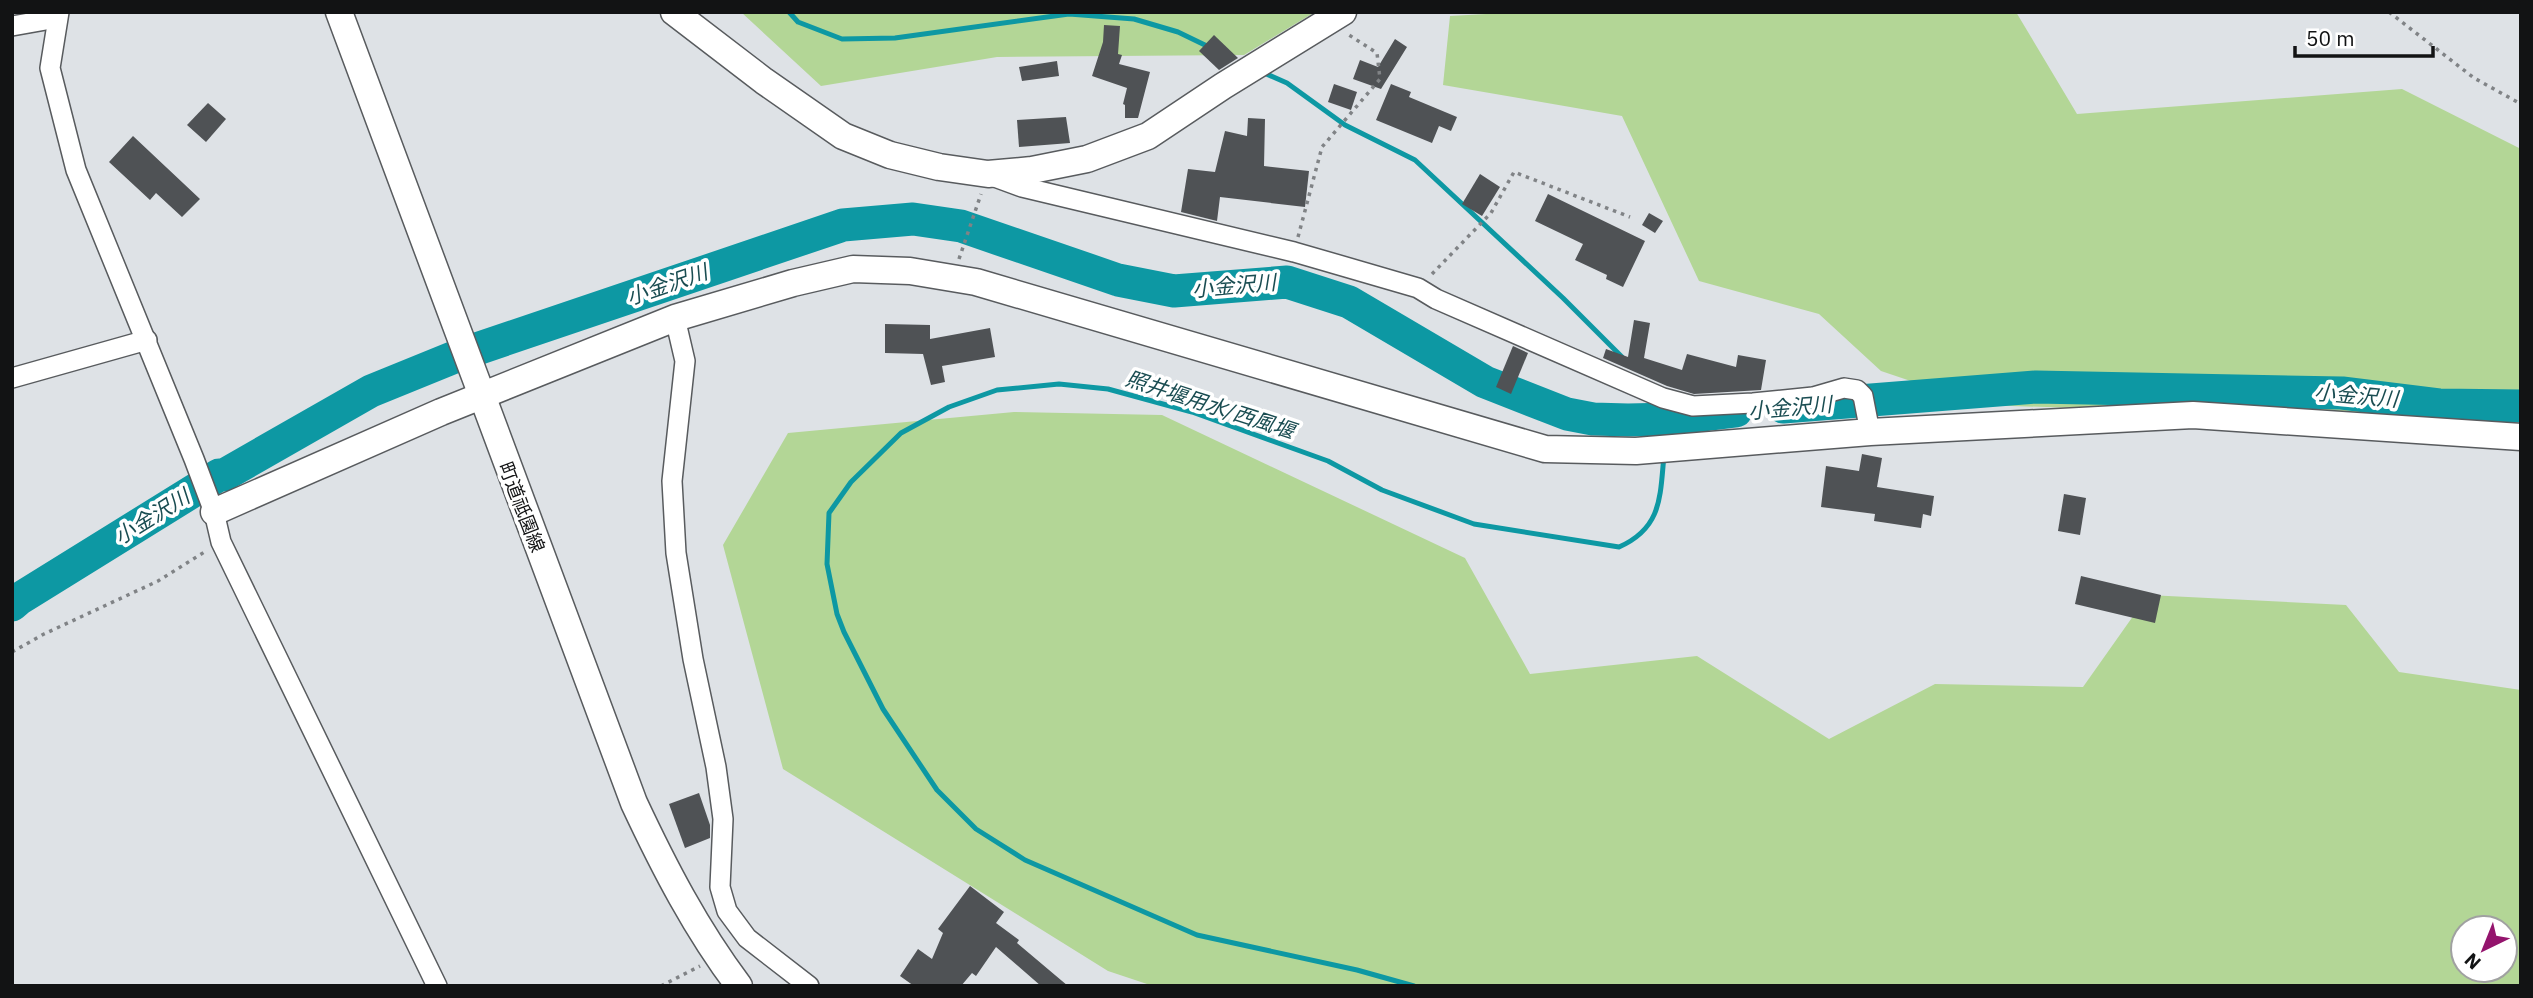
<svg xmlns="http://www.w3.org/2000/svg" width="2533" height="998" font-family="'IBM Plex Sans','Noto Sans JP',sans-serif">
	<rect width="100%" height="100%" fill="#dee2e6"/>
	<g fill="#b3d696" fill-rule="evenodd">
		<path d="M741 12H1315L1244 55 997 57 821 86Z"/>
		<path d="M1522 12H2016L2077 114 2402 89 2521 149V397L2476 421 1982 405 1881 371 1819 314 1699 281 1622 116 1443 85 1450 16Z"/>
		<path d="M1014 412 1162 415 1465 558 1530 674 1697 656 1829 739 1935 684 2083 687 2148 595 2346 605 2399 672 2521 690V986H1153L1108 971 783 769 723 545 788 433ZM2463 928H2505V970H2463Z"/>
	</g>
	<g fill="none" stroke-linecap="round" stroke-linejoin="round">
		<g stroke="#0d98a3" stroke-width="5">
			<path d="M789 12 798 22 842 39 895 38 1069 14 1134 19 1178 32 1209 47"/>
			<path d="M1262 72 1287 83 1345 125 1415 160 1563 298 1622 357"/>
			<path d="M1658 402 1672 419 1665 442"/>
			<path d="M1414 986 1357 970 1197 935 1025 860 976 829 937 790 883 709 844 632 837 614 827 564 829 513 851 482 901 433 949 407 997 390 1059 384 1108 389 1192 412 1328 461 1382 490 1474 524 1619 547C1662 528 1660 497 1664 455"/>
		</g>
		<g stroke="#0d98a3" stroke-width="33">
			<path d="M1783 407 2036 387 2342 393 2439 405 2521 406"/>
			<path d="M12 605 19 599 219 475H224L371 391 462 354 843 225 913 219 961 226 1118 280 1174 291 1287 282 1349 302 1485 382 1567 414 1593 419 1628 420 1672 419 1736 411"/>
		</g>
	</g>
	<g fill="#4f5255">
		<path d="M1104 25 1120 26 1118 54 1122 55 1119 64 1150 72 1138 118H1125V105L1123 104 1127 88 1092 76 1103 42Z"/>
		<path d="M1214 35 1238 58 1219 70 1199 51Z"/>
		<path d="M1395 39 1407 47 1381 89 1353 79 1360 60 1378 67Z"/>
		<path d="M1057 61 1059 76 1022 81 1019 67Z"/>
		<path d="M1334 84 1357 92 1351 110 1328 102Z"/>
		<path d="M1391 84 1411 92 1409 97 1457 117 1451 131 1439 126 1432 143 1376 120Z"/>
		<path d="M208 103 226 119 206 142 187 125Z"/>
		<path d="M1066 117 1070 143 1019 147 1017 120Z"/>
		<path d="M1248 118 1265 119 1264 166 1309 171 1305 207 1220 197 1217 221 1181 212 1188 169 1215 172 1225 131 1247 136Z"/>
		<path d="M133 136 200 199 182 217 156 193 150 200 109 162Z"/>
		<path d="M1480 174 1500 187 1482 216 1462 204Z"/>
		<path d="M1548 194 1645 241 1623 287 1606 279 1607 275 1575 260 1583 244 1535 221Z"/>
		<path d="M1649 213 1663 221 1655 233 1642 225Z"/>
		<path d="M1634 320 1650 323 1644 358 1682 370 1687 354 1736 367 1738 355 1766 360 1761 390 1694 394 1667 386 1603 358 1606 349 1628 357Z"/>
		<path d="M885 324 930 325V339L990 328 995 357 942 366 945 382 931 385 923 354 885 353Z"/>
		<path d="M1513 346 1528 353 1511 394 1496 387Z"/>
		<path d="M1862 454 1882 458 1877 487 1934 496 1931 516 1923 514 1921 528 1874 521 1875 514 1821 507 1826 466 1859 471Z"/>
		<path d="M2064 494 2086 498 2080 535 2058 531Z"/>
		<path d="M2081 576 2161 595 2155 623 2075 604Z"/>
		<path d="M699 793 710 825V838L685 848 669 804Z"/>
		<path d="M970 886 1004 912 996 923 1019 940 1017 943 1068 986H1041L996 947 976 976 972 973 961 986H914L900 976 918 949 932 959 943 933 938 929Z"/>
	</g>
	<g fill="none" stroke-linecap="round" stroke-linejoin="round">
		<g stroke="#585b5e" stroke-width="22">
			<g id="street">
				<path d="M59 12 50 68 76 170 194 459 214 512 221 542 437 986"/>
				<path d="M12 26 57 18"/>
				<path d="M992 176 1022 187 1294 252 1418 288 1436 299 1663 398 1693 406 1753 403 1813 397 1844 388 1857 390 1863 396 1870 432"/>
				<path d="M675 318 685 361 672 481 676 553 693 659 716 767 723 819 720 887 727 911 747 938 809 986"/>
				<path d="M12 378 147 340"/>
			</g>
		</g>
		<g stroke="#585b5e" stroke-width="29">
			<g id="secondary">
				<path d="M339 12 634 803C664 867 696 929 739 986"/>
				<path d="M674 12 764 81 843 136 890 155 939 167 988 174 1032 170 1087 159 1148 136 1223 86 1343 12"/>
				<path d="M214 512 441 412 675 318 793 283 853 269 910 271 976 282 1545 449 1636 451 1870 432 2193 415 2521 437"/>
			</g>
		</g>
		<g stroke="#808386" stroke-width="3.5" stroke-dasharray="3.5 5" stroke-linecap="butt">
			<path d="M2389 12 2474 78 2521 104"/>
			<path d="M1298 237 1322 147 1380 79 1377 53 1349 35"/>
			<path d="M959 259 981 194"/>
			<path d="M1432 274 1491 213 1514 172 1630 217"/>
			<path d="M12 652 44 634 158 581 206 551"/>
			<path d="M661 986 700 966"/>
		</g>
		<use href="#street" stroke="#fff" stroke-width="19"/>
		<use href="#secondary" stroke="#fff" stroke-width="26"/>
	</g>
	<g text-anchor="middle" stroke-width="7" stroke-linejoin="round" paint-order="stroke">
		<g font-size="19" fill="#121314" stroke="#fff">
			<text transform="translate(522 507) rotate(69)" y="7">町道祗園線</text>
		</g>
		<g font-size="21" font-style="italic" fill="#1a4d52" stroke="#fff">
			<text transform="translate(667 285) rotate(-19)" y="7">小金沢川</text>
			<text transform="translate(1234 286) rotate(-5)" y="7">小金沢川</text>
			<text transform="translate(2356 396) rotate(5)" y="7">小金沢川</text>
			<text transform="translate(1210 405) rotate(18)" y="7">照井堰用水/西風堰</text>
			<text transform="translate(1790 408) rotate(-5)" y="7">小金沢川</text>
			<text transform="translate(152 517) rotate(-32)" y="7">小金沢川</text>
		</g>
	</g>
	<rect width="2533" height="998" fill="none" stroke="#121314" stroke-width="28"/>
	<g transform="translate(2484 949) rotate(223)"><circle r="33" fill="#ffffff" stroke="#a0a1a1" stroke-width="2"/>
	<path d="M0-5L12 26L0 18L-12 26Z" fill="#94146d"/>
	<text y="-10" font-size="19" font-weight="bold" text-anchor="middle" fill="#121314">N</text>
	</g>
	<path d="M2295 46v10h138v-10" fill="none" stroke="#121314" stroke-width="3.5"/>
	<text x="2306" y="46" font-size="21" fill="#121314" stroke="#ffffff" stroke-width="5" paint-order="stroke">50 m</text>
</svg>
